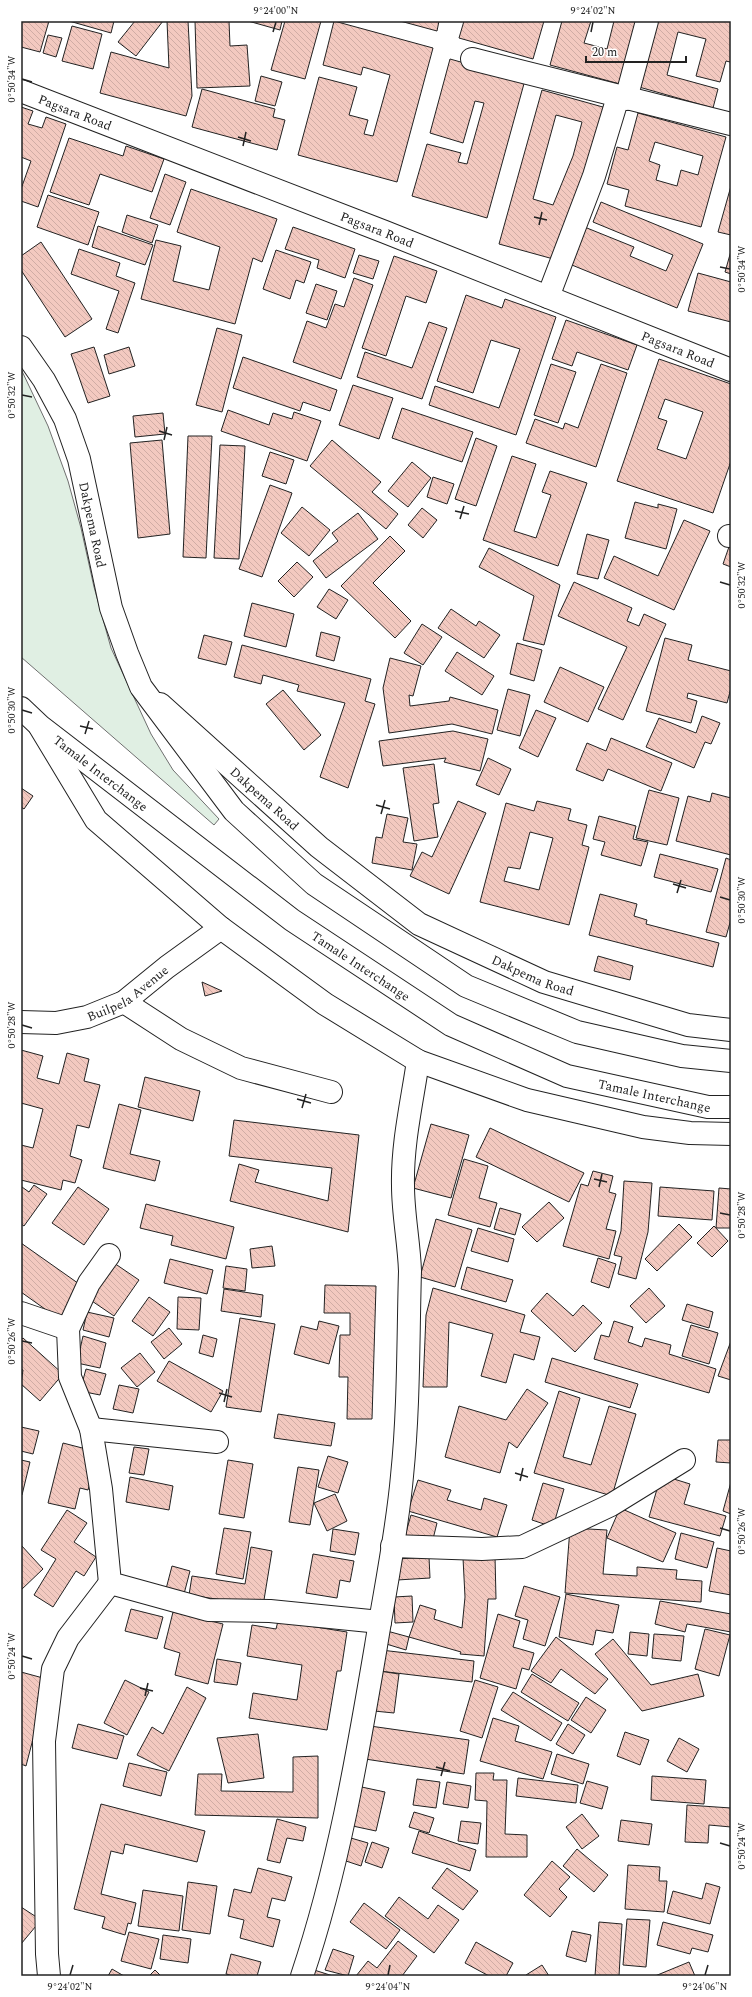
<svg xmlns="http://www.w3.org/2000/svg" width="752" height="1997" font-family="Spectral,serif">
	<defs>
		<pattern id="building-back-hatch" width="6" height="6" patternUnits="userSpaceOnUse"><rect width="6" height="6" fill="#f3c9c0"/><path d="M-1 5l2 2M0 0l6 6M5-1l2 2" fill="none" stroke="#d0aca5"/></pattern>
	</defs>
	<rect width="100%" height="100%" fill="#fff"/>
	<path fill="#e0efe3" stroke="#6f6f6f" d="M21 369 48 426 68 481 81 528 94 587 111 648 151 734 173 770 219 819 214 825 21 657Z"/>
	<g fill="url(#building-back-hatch)" stroke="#222" fill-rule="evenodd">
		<path d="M21 21H49L40 52 21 47Z"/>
		<path d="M69 21H114L111 33Z"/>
		<path d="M135 21H163L136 56 118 42Z"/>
		<path d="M167 21H188L192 96 186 116 100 93 111 52 169 68Z"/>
		<path d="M195 21H229L230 46 247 45 250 86 197 88Z"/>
		<path d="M248 21H282L280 30Z"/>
		<path d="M285 21H321L305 79 271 70Z"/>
		<path d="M334 21 433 48 397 182 298 155 319 77 357 87 349 115 368 120 364 134 373 136 390 75 363 67 361 75 323 65Z"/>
		<path d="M400 21H439L437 31Z"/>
		<path d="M464 21 517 22 544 21 533 59 459 38Z"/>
		<path d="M562 21H591L584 43 607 49 614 21H637L620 84 550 65Z"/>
		<path d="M657 21H731V59L730 62 726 61 720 82 696 76 706 39 678 32 667 75 718 89 713 108 639 87Z"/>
		<path d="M72 26 102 34 93 69 62 61Z"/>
		<path d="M48 35 62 38 56 57 43 53Z"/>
		<path d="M450 59 525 80 487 218 412 196 427 144 461 153 458 162 467 164 484 103 475 101 463 143 430 133Z"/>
		<path d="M261 76 282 82 275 106 255 101Z"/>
		<path d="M202 89 275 109 273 117 285 120 277 150 192 127Z"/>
		<path d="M542 90 610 109 557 260 499 244ZM556 115 582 122 573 156 553 205 533 199Z"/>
		<path d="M21 107 33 111 28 124 42 128 46 117 66 124 38 207 21 201V189L31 161 21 157Z"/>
		<path d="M638 113 726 137 701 227 625 206 629 190 607 184 617 147 628 150ZM655 142 703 156 698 175 681 170 677 186 656 180 660 165 649 161Z"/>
		<path d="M69 138 123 156 126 146 164 159 152 192 100 174 89 205 50 192Z"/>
		<path d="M165 174 186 182 170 225 150 218Z"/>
		<path d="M731 186V235L718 232Z"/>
		<path d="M191 189 277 219 262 262 253 258 235 324 141 299 156 240 181 246 173 281 209 290 220 247 177 232Z"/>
		<path d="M48 195 99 212 88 245 37 227Z"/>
		<path d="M601 202 703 244 677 308 567 263 582 226 634 247 630 256 666 271 673 255 593 222Z"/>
		<path d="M127 215 158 225 152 243 122 232Z"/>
		<path d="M98 226 153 245 145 265 92 247Z"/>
		<path d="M293 227 355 249 345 278 317 268 319 260 285 249Z"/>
		<path d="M41 242 92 319 65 337 21 270V256Z"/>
		<path d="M79 249 120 263 116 276 135 283 118 333 106 329 119 291 71 274Z"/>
		<path d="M276 250 311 262 304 283 296 280 290 299 263 289Z"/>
		<path d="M731 251V274L725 272Z"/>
		<path d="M359 255 379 261 373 279 353 273Z"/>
		<path d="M394 256 437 271 426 303 406 296 386 356 362 348Z"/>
		<path d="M698 273 731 282V322L688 311Z"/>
		<path d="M354 278 373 285 341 379 293 362 307 321 326 328 335 304 344 307Z"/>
		<path d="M316 284 337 291 327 320 306 313Z"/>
		<path d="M466 295 502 308 505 299 556 317 516 435 429 405 435 386 499 408 520 349 491 340 473 393 437 381Z"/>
		<path d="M566 320 637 345 628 370 577 352 572 366 552 359Z"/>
		<path d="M429 322 447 328 422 399 357 377 365 352 412 368Z"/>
		<path d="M217 328 242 335 222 412 196 405Z"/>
		<path d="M94 347 110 396 88 403 71 354Z"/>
		<path d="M129 347 135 366 109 374 104 355Z"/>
		<path d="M243 357 337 390 330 411 303 402 300 411 233 388Z"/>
		<path d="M659 359 731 384V461L713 513 617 481ZM665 399 703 412 686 459 657 449 667 421 658 418Z"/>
		<path d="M551 364 576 372 558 423 534 415Z"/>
		<path d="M601 364 627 373 596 467 526 443 535 419 563 429 565 423 578 428Z"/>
		<path d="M353 385 393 398 379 439 339 425Z"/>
		<path d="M402 408 473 432 462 462 392 438Z"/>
		<path d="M228 410 269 425 273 413 292 419 294 412 321 421 307 461 221 431Z"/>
		<path d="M163 413 165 434 135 437 133 416Z"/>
		<path d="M188 436H212L206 558 183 557Z"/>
		<path d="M476 438 497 446 476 506 455 499Z"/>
		<path d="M162 440 170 534 138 538 130 443Z"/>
		<path d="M332 440 381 482 372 492 398 514 386 529 310 466Z"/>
		<path d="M220 445 245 446 239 559 214 558Z"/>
		<path d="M270 452 294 460 286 484 262 476Z"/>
		<path d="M512 456 536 464 514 531 536 538 551 495 542 492 550 471 587 483 558 566 483 540Z"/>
		<path d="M412 462 431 478 408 507 388 491Z"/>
		<path d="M433 477 454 484 447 504 427 497Z"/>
		<path d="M270 485 292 493 262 577 239 569Z"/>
		<path d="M635 502 658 508V504L677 509 666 549 625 538Z"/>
		<path d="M302 507 330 530 309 556 281 533Z"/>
		<path d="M422 508 437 520 423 538 408 525Z"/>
		<path d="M358 513 378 539 326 578 313 561 338 541 332 533Z"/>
		<path d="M684 520 710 531 674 610 604 578 614 556 658 576Z"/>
		<path d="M587 534 609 540 598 579 577 574Z"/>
		<path d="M390 536 405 551 373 583 411 621 395 638 341 586Z"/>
		<path d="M731 541V567L723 564Z"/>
		<path d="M489 548 560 585 544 645 523 640 534 596 479 567Z"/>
		<path d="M297 562 313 577 294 597 278 581Z"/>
		<path d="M574 582 632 608 627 621 639 626 644 614 666 624 623 720 598 709 627 647 558 616Z"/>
		<path d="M329 589 348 600 336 619 317 607Z"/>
		<path d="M252 603 294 614 286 647 244 636Z"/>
		<path d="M451 609 476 626 479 621 500 635 484 658 438 628Z"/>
		<path d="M422 624 442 637 423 665 404 653Z"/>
		<path d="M321 632 340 637 334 661 316 656Z"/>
		<path d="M204 635 232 642 226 665 198 658Z"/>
		<path d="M665 638 692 645 688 660 731 671V688L727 703 688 693 687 698 697 701 691 723 646 711Z"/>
		<path d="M517 643 542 650 534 681 510 674Z"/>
		<path d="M242 645 371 679 365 701 375 704 348 788 320 777 345 703 297 691 299 685 263 675 261 684 234 677Z"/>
		<path d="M457 652 494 676 482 695 445 671Z"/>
		<path d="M390 658 421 666 413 696 409 695 410 706 449 701 450 697 498 710 492 734 452 724 389 733 383 688Z"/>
		<path d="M560 667 604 687 588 722 544 702Z"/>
		<path d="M508 689 530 695 520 736 497 730Z"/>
		<path d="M283 690 321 735 304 750 266 704Z"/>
		<path d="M536 710 556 718 538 757 519 748Z"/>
		<path d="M702 716 720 723 711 744 705 742 694 768 646 747 659 718 696 733Z"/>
		<path d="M453 731 488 739 480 771 444 762 446 758 383 766 379 741Z"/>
		<path d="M611 738 672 763 661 791 608 769 603 781 576 770 587 743 606 751Z"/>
		<path d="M488 758 511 769 499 795 476 785Z"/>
		<path d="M434 764 439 803 433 804 438 837 414 841 403 768Z"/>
		<path d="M21 788 33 796 24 809 21 807Z"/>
		<path d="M649 790 679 798 667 845 636 838Z"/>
		<path d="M712 793 731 798V855L676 841 688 796 710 802Z"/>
		<path d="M458 801 486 813 449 894 410 876 422 852 432 857Z"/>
		<path d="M537 801 571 809 568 820 587 825 582 845 589 847 569 925 480 902 506 803 534 811ZM530 832 553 838 539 890 504 881 508 867 520 869Z"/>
		<path d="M387 814 408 818 403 842 417 844 412 870 372 863 376 837 382 838Z"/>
		<path d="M599 816 636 826 633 839 648 842 641 866 601 855 605 842 593 839Z"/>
		<path d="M660 854 718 869 711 892 654 877Z"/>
		<path d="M726 858 731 860V919L726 937 706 932Z"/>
		<path d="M600 894 637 904 634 916 647 920 646 924 719 943 713 967 589 935Z"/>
		<path d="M598 956 633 966 630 980 594 971Z"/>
		<path d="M202 982 222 991 205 996Z"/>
		<path d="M21 1050 43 1056 37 1078 59 1084 67 1053 89 1059 84 1081 100 1085 89 1128 77 1125 70 1156 82 1160 75 1183 63 1180 61 1190 21 1180V1145L33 1148 43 1109 21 1103Z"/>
		<path d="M145 1077 200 1091 193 1121 138 1107Z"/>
		<path d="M119 1104 141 1110 130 1154 160 1161 155 1181 103 1168Z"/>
		<path d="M234 1120 359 1135 348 1232 230 1201 239 1164 259 1170 255 1182 328 1201 332 1168 229 1156Z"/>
		<path d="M431 1124 469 1135 451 1198 413 1188Z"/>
		<path d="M490 1128 584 1173 569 1202 476 1157Z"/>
		<path d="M464 1159 488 1166 479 1198 497 1203 490 1227 448 1215Z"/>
		<path d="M593 1171 613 1176 609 1192 616 1194 606 1229 616 1231 609 1259 563 1246 581 1184 588 1186Z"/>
		<path d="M624 1181 652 1183 648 1232 636 1279 618 1274 622 1257 614 1255 621 1231Z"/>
		<path d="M34 1185 47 1194 24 1226 21 1224V1188L22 1187 29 1192Z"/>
		<path d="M78 1187 109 1209 84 1245 52 1223Z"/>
		<path d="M660 1187 714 1191 712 1220 658 1216Z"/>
		<path d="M719 1188 731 1189V1228H716Z"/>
		<path d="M549 1202 564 1218 537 1242 522 1227Z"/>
		<path d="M146 1204 234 1227 226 1259 171 1245 173 1236 140 1228Z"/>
		<path d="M500 1208 521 1214 515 1235 494 1229Z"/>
		<path d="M436 1219 472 1230 455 1287 420 1277Z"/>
		<path d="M679 1224 692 1237 657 1271 645 1259Z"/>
		<path d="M714 1226 728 1241 712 1257 697 1243Z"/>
		<path d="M478 1228 514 1239 508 1262 471 1251Z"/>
		<path d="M21 1243 82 1286 59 1319 21 1292Z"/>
		<path d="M272 1246 275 1266 252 1268 250 1249Z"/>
		<path d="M598 1258 616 1264 609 1288 591 1282Z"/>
		<path d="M170 1259 213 1270 207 1294 164 1283Z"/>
		<path d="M114 1263 139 1280 114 1316 89 1299Z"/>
		<path d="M226 1266 247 1269 245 1291 223 1288Z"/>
		<path d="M467 1267 513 1280 506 1302 461 1289Z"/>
		<path d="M325 1285 376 1286 372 1419H347L348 1377H339L340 1335H350V1313H324Z"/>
		<path d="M433 1288 525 1315 520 1332 540 1337 534 1360 514 1354 506 1383 481 1376 493 1334 449 1322 447 1387H423L426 1315Z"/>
		<path d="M649 1288 665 1306 646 1323 630 1306Z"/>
		<path d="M224 1289 263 1295 261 1317 221 1311Z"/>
		<path d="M547 1293 573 1316 583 1305 602 1323 575 1352 531 1311Z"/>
		<path d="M149 1297 170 1312 153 1336 132 1321Z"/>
		<path d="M178 1297 201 1298 199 1330 177 1329Z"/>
		<path d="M687 1304 713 1312 709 1328 682 1320Z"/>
		<path d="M87 1312 114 1318 109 1337 83 1330Z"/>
		<path d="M240 1318 275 1324 261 1412 226 1407Z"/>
		<path d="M319 1321 339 1326 329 1364 294 1354 301 1326 317 1330Z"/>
		<path d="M614 1321 633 1327 628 1342 642 1347 645 1338 671 1345 669 1354 716 1369 709 1393 594 1359 601 1335 609 1337Z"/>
		<path d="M691 1325 718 1333 709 1364 682 1356Z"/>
		<path d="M169 1328 182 1344 164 1359 151 1342Z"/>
		<path d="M203 1335 217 1339 213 1357 199 1353Z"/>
		<path d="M83 1336 106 1343 100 1368 77 1363Z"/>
		<path d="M23 1338 63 1374 40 1401 21 1384 23 1370 21 1369V1340Z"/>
		<path d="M731 1341V1380L718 1376Z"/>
		<path d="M140 1353 155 1372 137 1387 121 1368Z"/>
		<path d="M552 1358 638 1384 630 1408 545 1382Z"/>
		<path d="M169 1361 223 1391 211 1412 157 1381Z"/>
		<path d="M86 1369 106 1374 100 1395 80 1391Z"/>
		<path d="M119 1385 139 1389 133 1413 113 1409Z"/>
		<path d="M527 1389 548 1403 517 1448 509 1442 500 1473 445 1457 459 1406 506 1420Z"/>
		<path d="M559 1391 580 1398 563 1457 591 1465 609 1406 636 1414 612 1496 534 1473Z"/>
		<path d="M278 1414 335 1423 331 1446 274 1438Z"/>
		<path d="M21 1427 39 1431 33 1454 21 1451Z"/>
		<path d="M718 1440H731V1463L716 1462Z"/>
		<path d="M63 1443 90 1450 94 1467 88 1490 80 1488 75 1509 48 1503Z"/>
		<path d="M134 1447 149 1449 144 1475 129 1473Z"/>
		<path d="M328 1456 348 1462 338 1493 318 1487Z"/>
		<path d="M21 1460 30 1462 22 1495H21Z"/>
		<path d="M228 1460 253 1464 244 1518 219 1514Z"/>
		<path d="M298 1467 319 1470 310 1525 289 1522Z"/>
		<path d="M661 1475 690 1484 684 1504 726 1516 720 1536 649 1517Z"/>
		<path d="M130 1477 173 1486 169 1510 126 1502Z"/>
		<path d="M418 1480 451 1490 447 1500 481 1510 484 1498 507 1505 497 1537 408 1511Z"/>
		<path d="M731 1482V1514L723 1511Z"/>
		<path d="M543 1483 564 1489 553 1527 532 1520Z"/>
		<path d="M335 1494 347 1521 327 1531 314 1503Z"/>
		<path d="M620 1508 676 1533 663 1562 607 1538Z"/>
		<path d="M67 1510 87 1523 74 1542 96 1557 84 1576 76 1571 53 1607 34 1595 56 1559 41 1550Z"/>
		<path d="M411 1515 437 1523 432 1543 405 1536Z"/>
		<path d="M224 1528 251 1532 243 1579 216 1574Z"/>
		<path d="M570 1528 607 1530 603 1574 637 1576V1567L677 1570 676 1579 702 1581 701 1602 565 1593Z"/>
		<path d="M333 1529 359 1533 355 1555 330 1551Z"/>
		<path d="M681 1533 714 1542 707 1568 675 1559Z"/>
		<path d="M21 1545 43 1569 21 1590Z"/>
		<path d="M251 1547 272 1551 263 1606 189 1595 192 1576 245 1584Z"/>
		<path d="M717 1548 731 1551V1595L709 1591Z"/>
		<path d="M313 1554 354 1561 350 1582 340 1580 337 1598 306 1593Z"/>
		<path d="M495 1556 496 1599H488L484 1656 460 1654 461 1652 409 1637 420 1605 436 1610 434 1619 462 1628 465 1597 463 1558Z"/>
		<path d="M429 1557 430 1578 397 1580V1559Z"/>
		<path d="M172 1566 190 1571 184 1594 166 1589Z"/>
		<path d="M524 1586 560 1597 545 1646 523 1639 528 1620 515 1616Z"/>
		<path d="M566 1594 619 1605 613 1633 596 1630 593 1645 559 1637Z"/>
		<path d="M412 1596 413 1622 395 1623 394 1597Z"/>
		<path d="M660 1601 731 1614V1632L687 1624 685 1632 655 1624Z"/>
		<path d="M131 1609 163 1617 157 1639 125 1631Z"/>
		<path d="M173 1612 223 1624 208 1684 175 1675 180 1653 164 1648Z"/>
		<path d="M498 1614 520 1621 513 1647 534 1653 529 1670 522 1668 516 1689 480 1678Z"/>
		<path d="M278 1621 347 1632 341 1671H337L327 1730 249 1718 253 1693 297 1700 302 1665 247 1656 252 1625 276 1629Z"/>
		<path d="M705 1629 730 1635 719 1676 695 1669Z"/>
		<path d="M387 1631 409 1637 406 1650 383 1643Z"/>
		<path d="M630 1632 649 1634 647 1656 628 1654Z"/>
		<path d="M654 1634 684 1636 681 1661 652 1658Z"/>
		<path d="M556 1637 608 1679 595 1694 561 1669 551 1683 531 1671Z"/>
		<path d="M613 1639 651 1685 698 1674 704 1696 642 1711 595 1654Z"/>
		<path d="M381 1650 474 1661 472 1682 379 1671Z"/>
		<path d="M217 1659 241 1663 237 1685 214 1682Z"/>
		<path d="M379 1671 399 1674 394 1713 374 1711Z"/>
		<path d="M21 1672 43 1678 37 1702 42 1704 26 1766 21 1764Z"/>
		<path d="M532 1674 579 1703 568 1721 521 1692Z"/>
		<path d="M125 1680 149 1692 127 1735 104 1723Z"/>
		<path d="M475 1680 498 1687 482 1738 460 1731Z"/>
		<path d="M187 1687 206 1698 169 1771 137 1755 152 1727 163 1734Z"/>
		<path d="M513 1692 562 1723 551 1741 501 1710Z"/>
		<path d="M586 1697 606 1710 591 1733 571 1720Z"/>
		<path d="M493 1718 519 1726 515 1741 552 1752 543 1779 480 1761Z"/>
		<path d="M78 1724 124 1736 117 1759 72 1748Z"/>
		<path d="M568 1724 585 1735 573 1754 556 1744Z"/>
		<path d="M370 1726 469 1740 464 1774 365 1759Z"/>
		<path d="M625 1732 649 1740 640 1765 617 1756Z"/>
		<path d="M258 1734 264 1778 228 1783 217 1738Z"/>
		<path d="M679 1738 699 1749 687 1772 667 1761Z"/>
		<path d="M557 1754 589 1764 583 1784 551 1774Z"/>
		<path d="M318 1756V1818L195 1815 198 1774H222L221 1791 293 1792V1757Z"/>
		<path d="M129 1763 167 1772 161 1796 123 1786Z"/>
		<path d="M476 1773H494L493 1780H507L505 1834 527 1835V1857H486L487 1801 475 1800Z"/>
		<path d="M652 1776 706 1780 704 1804 651 1800Z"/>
		<path d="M518 1778 578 1785 576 1803 516 1796Z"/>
		<path d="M417 1779 440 1782 436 1808 413 1805Z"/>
		<path d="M587 1781 608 1787 602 1809 580 1803Z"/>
		<path d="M447 1782 471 1786 468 1808 443 1804Z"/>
		<path d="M357 1786 385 1792 376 1831 348 1825Z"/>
		<path d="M101 1804 205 1831 197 1862 125 1844 123 1854 111 1851 101 1894 136 1903 131 1924 128 1923 125 1935 102 1928 105 1917 74 1909Z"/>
		<path d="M687 1805 731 1808V1827L709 1825 708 1843 685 1842Z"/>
		<path d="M414 1812 434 1818 429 1833 409 1827Z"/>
		<path d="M582 1814 599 1836 582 1849 566 1827Z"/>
		<path d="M277 1819 306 1827 303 1841 287 1838 280 1863 267 1860Z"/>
		<path d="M621 1820 652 1824 649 1845 618 1841Z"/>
		<path d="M461 1821 481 1823 478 1844 458 1841Z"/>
		<path d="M419 1831 476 1850 470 1871 412 1853Z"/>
		<path d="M344 1836 368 1843 361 1866 337 1858Z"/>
		<path d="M372 1842 389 1848 382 1868 365 1862Z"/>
		<path d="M577 1849 608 1875 594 1892 563 1866Z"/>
		<path d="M552 1861 570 1877 559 1889 567 1897 550 1917 524 1895Z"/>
		<path d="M628 1865 660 1867 659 1881H667L664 1912 625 1909Z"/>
		<path d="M258 1868 292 1877 285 1901 272 1898 267 1917 280 1920 273 1947 240 1938 244 1920 228 1916 234 1889 251 1893Z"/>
		<path d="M447 1868 478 1891 463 1910 432 1888Z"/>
		<path d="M188 1882 217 1886 210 1934 182 1930Z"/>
		<path d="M706 1883 720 1887 710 1924 667 1913 673 1891 702 1899Z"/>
		<path d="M143 1890 183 1896 179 1931 138 1926Z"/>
		<path d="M399 1897 428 1919 438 1905 459 1920 434 1953 385 1916Z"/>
		<path d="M364 1903 400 1930 386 1949 350 1922Z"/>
		<path d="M21 1907 41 1920 21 1944Z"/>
		<path d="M627 1919 650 1920 646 1967 623 1965Z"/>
		<path d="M599 1922 622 1924 619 1976H595Z"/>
		<path d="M663 1922 713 1935 708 1952 692 1948 690 1954 657 1945Z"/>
		<path d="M572 1931 591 1935 586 1962 566 1956Z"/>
		<path d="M129 1932 159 1939 151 1969 121 1961Z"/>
		<path d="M163 1935 191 1939 188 1963 160 1959Z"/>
		<path d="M398 1941 417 1956 402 1976H356L368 1961 377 1968Z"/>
		<path d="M476 1942 513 1963 506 1976H489L465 1963Z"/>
		<path d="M333 1949 354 1956 348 1976 325 1970Z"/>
		<path d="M231 1954 261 1962 257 1976H233L226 1974Z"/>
		<path d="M689 1962 695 1976H655Z"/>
		<path d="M542 1965 549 1976H526V1975Z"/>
		<path d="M112 1969 124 1976H108Z"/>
		<path d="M311 1969 333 1976H308Z"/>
		<path d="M155 1970 161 1976H149Z"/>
	</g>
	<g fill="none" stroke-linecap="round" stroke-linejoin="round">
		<g stroke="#222" stroke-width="24">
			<g id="minor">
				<path d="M472 59 731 124"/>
				<path id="s1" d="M21 91 385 232 731 370"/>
				<path d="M626 99 647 21"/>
				<path d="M548 297 594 176 618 97"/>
				<path d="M729 536H731"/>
				<path d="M124 1002 181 1039 241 1068 331 1092"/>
				<path id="s2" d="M21 1022 56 1023 87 1017 124 1002 167 967 221 928"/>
				<path d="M109 1255 89 1283 68 1329 70 1377 91 1429 101 1489 110 1583 208 1610 270 1611 380 1622"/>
				<path d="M21 1313 68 1329"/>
				<path d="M91 1429 217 1442"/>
				<path d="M392 1546 482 1549 522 1547 611 1505 684 1460"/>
				<path d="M49 1976 47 1954 44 1741 53 1669 68 1638 110 1583"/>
				<path d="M302 1976C338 1869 357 1758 376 1646 385 1590 397 1533 402 1476 409 1408 408 1339 410 1271 409 1242 403 1214 403 1186 402 1144 412 1102 418 1061"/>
			</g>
		</g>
		<g stroke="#222" stroke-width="24">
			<g id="major">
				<path id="s3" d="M160 704 319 847 419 924 544 982 688 1025 731 1030"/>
				<path d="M40 727 96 820 221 928 325 1004 418 1061 527 1100 643 1127 690 1133 731 1134"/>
			</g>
		</g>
		<g stroke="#222" stroke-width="24">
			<g id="highway">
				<path id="s4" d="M21 347 44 380 65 419 79 459 111 608 127 653 141 687 234 811 314 884 466 986 577 1032 682 1056 731 1061"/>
				<path id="s5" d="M21 708 40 726 292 920 451 1025 567 1076 708 1107H731"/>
			</g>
		</g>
		<use href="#minor" stroke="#fff" stroke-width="22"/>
		<use href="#major" stroke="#fff" stroke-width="22"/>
		<use href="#highway" stroke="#fff" stroke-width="22"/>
	</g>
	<path fill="none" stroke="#222" stroke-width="1.5" d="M273 32 276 22M591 32 593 22M22 79 32 82M238 137 251 141M243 146 246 132M534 217 547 220M539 225 542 212M720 267 730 269M22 395 32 397M159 431 172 435M164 440 167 427M455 511 469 514M460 519 464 506M720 582 730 585M22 710 32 713M80 726 93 729M85 734 89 721M376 805 390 809M381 814 385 800M673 884 686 888M677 893 681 880M720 897 730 900M22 1025 32 1028M297 1099 311 1103M302 1108 306 1094M594 1179 607 1182M599 1187 602 1174M720 1213 730 1215M22 1341 32 1343M219 1393 232 1397M224 1402 227 1389M515 1473 528 1477M520 1481 523 1468M720 1528 730 1531M22 1656 32 1659M140 1688 153 1691M145 1696 148 1683M436 1767 450 1771M441 1776 445 1762M720 1843 730 1846M70 1975 73 1965M388 1975 390 1965M705 1975 708 1965"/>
	<g text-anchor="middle" stroke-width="3" stroke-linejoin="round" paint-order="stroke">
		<g font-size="13" fill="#222" stroke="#fff">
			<text dy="5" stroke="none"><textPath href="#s1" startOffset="58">Pagsara Road</textPath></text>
			<text dy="5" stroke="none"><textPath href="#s1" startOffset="382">Pagsara Road</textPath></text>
			<text dy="5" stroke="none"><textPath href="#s1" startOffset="706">Pagsara Road</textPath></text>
			<text dy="5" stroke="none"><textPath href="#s4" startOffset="194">Dakpema Road</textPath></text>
			<text dy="5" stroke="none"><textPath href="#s5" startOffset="103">Tamale Interchange</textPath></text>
			<text dy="5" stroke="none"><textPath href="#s3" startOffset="141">Dakpema Road</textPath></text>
			<text dy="5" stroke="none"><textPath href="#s5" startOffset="427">Tamale Interchange</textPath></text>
			<text dy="5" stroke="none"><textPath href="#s3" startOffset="465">Dakpema Road</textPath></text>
			<text dy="5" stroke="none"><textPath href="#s2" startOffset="114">Builpela Avenue</textPath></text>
			<text dy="5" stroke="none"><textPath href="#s5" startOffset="751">Tamale Interchange</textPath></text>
		</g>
	</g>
	<rect width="752" height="1997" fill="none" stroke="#ffffff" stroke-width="44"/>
	<path d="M586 56v6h100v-6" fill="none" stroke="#222222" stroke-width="2"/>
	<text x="592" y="56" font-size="12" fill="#222222" stroke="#ffffff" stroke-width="3" paint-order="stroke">20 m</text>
	<rect x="22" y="22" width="708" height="1953" fill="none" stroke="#222" stroke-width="1.5"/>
	<g font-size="10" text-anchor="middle" fill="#222">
		<text x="276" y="14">9°24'00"N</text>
		<text x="593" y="14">9°24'02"N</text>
		<text transform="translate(11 79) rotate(-90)" y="4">0°50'34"W</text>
		<text transform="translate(741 269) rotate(-90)" y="4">0°50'34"W</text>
		<text transform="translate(11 395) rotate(-90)" y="4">0°50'32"W</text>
		<text transform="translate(741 585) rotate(-90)" y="4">0°50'32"W</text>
		<text transform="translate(11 710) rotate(-90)" y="4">0°50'30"W</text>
		<text transform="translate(741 900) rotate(-90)" y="4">0°50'30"W</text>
		<text transform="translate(11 1025) rotate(-90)" y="4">0°50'28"W</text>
		<text transform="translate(741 1215) rotate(-90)" y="4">0°50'28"W</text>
		<text transform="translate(11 1341) rotate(-90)" y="4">0°50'26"W</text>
		<text transform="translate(741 1531) rotate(-90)" y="4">0°50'26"W</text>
		<text transform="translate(11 1656) rotate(-90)" y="4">0°50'24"W</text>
		<text transform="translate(741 1846) rotate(-90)" y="4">0°50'24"W</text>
		<text x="70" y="1990">9°24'02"N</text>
		<text x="388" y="1990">9°24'04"N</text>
		<text x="705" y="1990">9°24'06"N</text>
	</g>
</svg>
